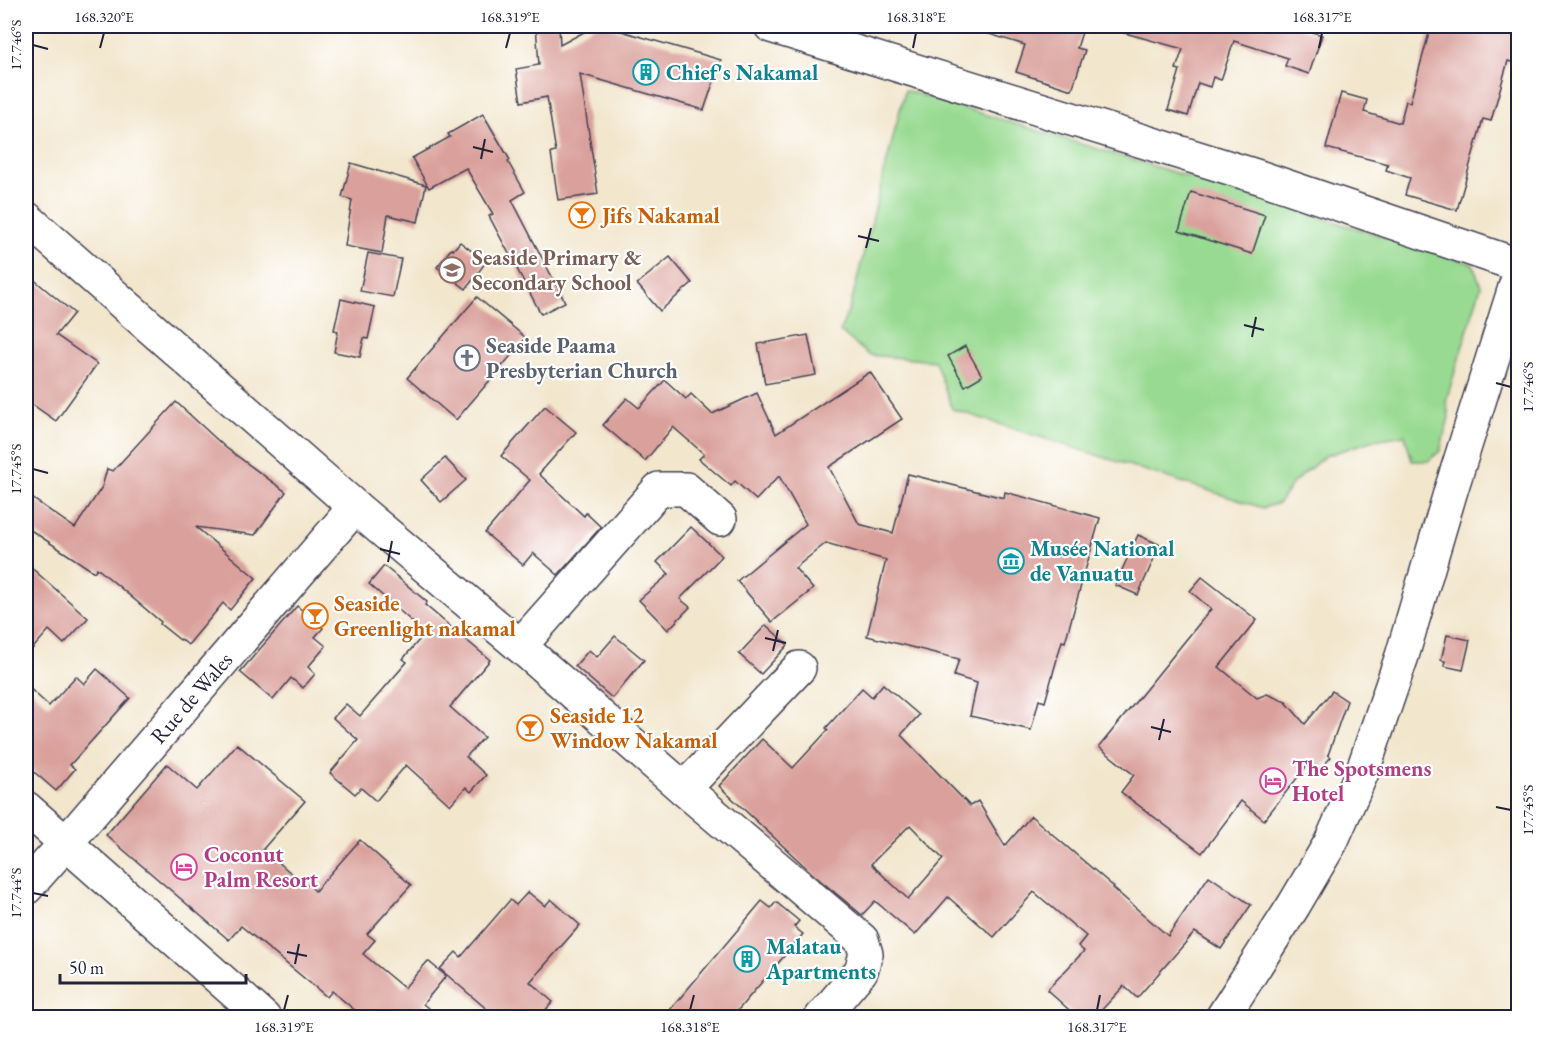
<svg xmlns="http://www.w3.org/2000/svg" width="1544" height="1043" font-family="'EB Garamond',serif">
	<rect width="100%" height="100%" fill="#fff"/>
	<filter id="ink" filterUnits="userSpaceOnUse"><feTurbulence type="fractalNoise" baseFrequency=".0167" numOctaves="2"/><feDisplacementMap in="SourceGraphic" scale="12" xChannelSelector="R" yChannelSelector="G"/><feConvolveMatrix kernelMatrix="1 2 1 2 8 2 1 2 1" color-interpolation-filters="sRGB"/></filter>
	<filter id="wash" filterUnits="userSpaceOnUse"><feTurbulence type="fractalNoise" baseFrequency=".008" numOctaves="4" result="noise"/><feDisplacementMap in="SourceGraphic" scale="24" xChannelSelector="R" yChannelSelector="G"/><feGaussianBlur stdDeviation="1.35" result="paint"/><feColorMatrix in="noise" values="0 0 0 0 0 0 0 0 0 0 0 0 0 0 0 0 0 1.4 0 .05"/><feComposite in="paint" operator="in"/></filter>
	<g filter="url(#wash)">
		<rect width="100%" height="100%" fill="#f2e6cd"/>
		<path fill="#98da91" stroke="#5d7e66" stroke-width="1.5" d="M905 90 1473 264 1481 286 1446 401 1449 417 1440 451 1428 461H1412L1405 435 1374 440 1325 456 1293 483 1279 503 1263 508 952 409 935 361 869 355 840 331 851 304Z"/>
		<g id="blocks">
			<g fill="#daa19c" fill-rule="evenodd">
				<path d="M536 26H559L560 45 595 26H604L721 60 704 110 580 74 598 194 558 200 551 153 556 152 547 97 521 102 516 69 539 65Z"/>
				<path d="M976 26H1084L1077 48 1085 50 1072 90 1016 72 1025 45 976 30Z"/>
				<path d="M1122 26H1293L1322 35 1309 74 1285 66 1288 58 1234 41 1221 80 1213 77 1210 87 1198 83 1188 116 1168 110 1180 70 1176 69 1183 49 1121 32Z"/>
				<path d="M1431 26H1518V64L1508 61 1491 121 1483 119 1457 210 1405 195 1410 178 1386 170 1388 164 1326 148 1341 93 1367 100 1364 112 1400 123 1406 101 1410 102Z"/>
				<path d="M483 114 510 160 508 162 525 192 512 200 565 302 541 314 489 216 493 214 466 168 429 188 412 158 450 137 448 134Z"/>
				<path d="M351 163 426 185 418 222 388 215 382 253 345 246 352 200 342 197Z"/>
				<path d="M1191 192 1265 215 1252 254 1179 231Z"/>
				<path d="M460 242 486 262 466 289 437 267 451 249 453 250Z"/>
				<path d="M368 253 401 259 393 297 360 291Z"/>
				<path d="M670 257 692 283 660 311 637 284Z"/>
				<path d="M26 273 74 313 56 335 97 364 56 421 26 400Z"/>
				<path d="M477 297 526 338 456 420 407 378Z"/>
				<path d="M341 299 375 307 368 339 364 338 360 357 334 352 338 331 334 330Z"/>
				<path d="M808 335 816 375 765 384 758 344Z"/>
				<path d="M965 346 982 376 965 386 948 356Z"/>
				<path d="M870 372 902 419 829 467 859 524 893 533 908 474 1004 498 1005 492 1100 518 1065 642 1062 641 1045 702 1039 700 1031 730 970 716 977 683 954 676 959 659 867 636 886 560 826 543 795 568 813 589 772 622 737 581 806 524 779 476 756 500 735 481 731 486 699 459 704 454 673 427 645 461 603 425 627 398 639 408 665 380 686 399 691 394 712 414 757 393 776 434Z"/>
				<path d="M176 402 225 447 286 492 255 535 196 527 256 578 230 610 223 603 188 645 181 639 180 640 160 624 161 622 97 568 94 572 26 527V494L75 528 102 487 107 469 113 471Z"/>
				<path d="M545 406 576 432 539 474 584 516 586 513 601 527 558 575 533 553 523 565 485 533 530 480 501 456Z"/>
				<path d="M445 458 466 480 441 502 421 480Z"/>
				<path d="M691 527 722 556 680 599 690 607 668 630 639 600 669 574 657 562Z"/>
				<path d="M1138 535 1160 545 1138 595 1115 585Z"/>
				<path d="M26 563 88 618 64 644 49 630 26 656Z"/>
				<path d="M384 566 427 602 425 605 490 660 450 707 484 737 466 757 486 775 471 792 466 787 450 805 406 765 376 801 361 788 355 794 330 773 358 740 333 718 346 704 360 716 407 662 403 659 425 633 369 584Z"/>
				<path d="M1202 577 1257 620 1219 667 1257 698 1267 694 1286 702 1305 724 1332 691 1347 701 1328 755 1331 757 1319 771 1309 763 1264 820 1241 801 1202 853 1121 792 1134 775 1099 747 1211 609 1190 591Z"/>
				<path d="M297 606 323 628 315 637 326 646 308 667 315 674 303 688 291 678 273 700 240 672Z"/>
				<path d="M766 625 788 645 761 674 739 654Z"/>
				<path d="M1447 635 1470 640 1463 670 1444 666 1445 661 1441 660Z"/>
				<path d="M615 636 644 660 612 698 575 666 589 650 597 657Z"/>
				<path d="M97 669 130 698 70 765 75 769 56 791 26 765V685L49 706 76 676 84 684Z"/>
				<path d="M883 684 919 715 901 735 970 806 978 801 1005 846 1031 816 1114 887 1113 888 1168 936 1209 876 1251 905 1221 949 1195 932 1137 998 1124 986 1095 1017H1077L1047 990 1084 951 1078 946 1086 936 1034 892 994 937 948 897 915 935 875 901 862 915 815 876 719 786 762 739 793 768 828 730 826 728 862 688 872 697ZM910 825 943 859 908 899 871 864Z"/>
				<path d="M237 744 305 801 263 849 306 886 308 884 315 891 360 840 411 885 367 934 375 940 363 954 404 988 428 961 446 976 423 1004 439 1017H363L332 991 327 997 241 926 229 940 106 835 167 764 197 790Z"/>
				<path d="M528 892 545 906 551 899 580 925 530 982 553 1002 539 1017H496L440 969 456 952 461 957 510 900 516 905Z"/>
				<path d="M762 901 771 908 776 902 799 921 794 927 803 934 732 1017H664Z"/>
			</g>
		</g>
	</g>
	<g filter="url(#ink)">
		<use href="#blocks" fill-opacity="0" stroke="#413f51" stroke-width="1.5"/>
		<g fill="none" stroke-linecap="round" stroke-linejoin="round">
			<g stroke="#413f51" stroke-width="36">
				<g id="minor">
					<path d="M771 26 1259 177 1518 265"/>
					<path d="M26 218 355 507 520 646 684 789 862 940 866 954 861 971 821 1018"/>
					<path d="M520 646 659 489H686L720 519"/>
					<path d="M684 789 799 668"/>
					<path d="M26 808 264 1018"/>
					<path id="s1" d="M26 888 66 843 355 507"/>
					<path d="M1222 1018 1294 905 1331 842 1363 770 1402 656 1451 490 1518 278"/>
				</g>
			</g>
			<use href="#minor" stroke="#fff" stroke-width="33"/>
		</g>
	</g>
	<path fill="none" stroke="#22223b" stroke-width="2" d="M33 45 48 49M100 48 104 33M506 48 510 33M913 48 916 33M1319 48 1322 33M473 147 493 152M481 159 485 139M858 236 879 241M866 248 871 228M1244 325 1264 330M1252 337 1256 317M1496 383 1511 387M33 469 48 473M380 549 400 554M388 562 392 541M765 638 786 643M773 651 778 630M1151 727 1171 732M1159 740 1164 719M1496 807 1511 810M33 893 48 896M287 952 307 956M295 964 299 944M284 1010 288 995M690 1010 694 995M1097 1010 1100 995"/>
	<defs>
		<g id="building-ring" transform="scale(1.35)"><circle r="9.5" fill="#fff" stroke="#0f9aa8" stroke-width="1.5"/><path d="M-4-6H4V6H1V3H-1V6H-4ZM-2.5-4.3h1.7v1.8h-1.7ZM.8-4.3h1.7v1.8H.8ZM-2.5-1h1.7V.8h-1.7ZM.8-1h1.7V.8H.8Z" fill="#0f9aa8"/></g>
		<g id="bar-ring" transform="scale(1.35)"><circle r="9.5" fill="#fff" stroke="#e8710a" stroke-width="1.5"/><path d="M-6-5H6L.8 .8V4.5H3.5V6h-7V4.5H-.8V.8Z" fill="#e8710a"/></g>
		<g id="school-ring" transform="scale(1.35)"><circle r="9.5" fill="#fff" stroke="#8d6e63" stroke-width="1.5"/><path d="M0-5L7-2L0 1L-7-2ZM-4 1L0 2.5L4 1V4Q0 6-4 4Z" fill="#8d6e63"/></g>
		<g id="church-ring" transform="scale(1.35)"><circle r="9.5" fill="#fff" stroke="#6b7280" stroke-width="1.5"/><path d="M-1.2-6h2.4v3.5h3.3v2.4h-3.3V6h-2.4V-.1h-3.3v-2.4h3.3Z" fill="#6b7280"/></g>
		<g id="museum-ring" transform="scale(1.35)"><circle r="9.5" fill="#fff" stroke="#0f9aa8" stroke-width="1.5"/><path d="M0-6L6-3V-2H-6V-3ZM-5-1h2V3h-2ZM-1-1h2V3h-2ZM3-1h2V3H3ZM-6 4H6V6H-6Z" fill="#0f9aa8"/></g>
		<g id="hotel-ring" transform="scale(1.35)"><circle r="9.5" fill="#fff" stroke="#d1479c" stroke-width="1.5"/><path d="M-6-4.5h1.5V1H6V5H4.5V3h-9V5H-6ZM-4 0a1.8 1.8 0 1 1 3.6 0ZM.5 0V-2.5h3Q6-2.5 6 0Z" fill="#d1479c"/></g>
	</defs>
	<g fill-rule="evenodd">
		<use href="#building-ring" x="646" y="72"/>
		<use href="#bar-ring" x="582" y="215"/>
		<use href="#school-ring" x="452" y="270"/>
		<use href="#church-ring" x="467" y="358"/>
		<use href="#museum-ring" x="1011" y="561"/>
		<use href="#bar-ring" x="315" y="616"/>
		<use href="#bar-ring" x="530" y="728"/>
		<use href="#hotel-ring" x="1273" y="781"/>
		<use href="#hotel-ring" x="184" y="867"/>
		<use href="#building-ring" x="747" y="959"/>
	</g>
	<g text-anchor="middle" stroke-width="4.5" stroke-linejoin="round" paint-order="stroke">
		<g font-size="22" font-weight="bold" fill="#0d838f" stroke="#fff" text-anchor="start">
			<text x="666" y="80">Chief's Nakamal</text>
			<text x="1030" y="556">Musée National<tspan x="1030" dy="25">de Vanuatu</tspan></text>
			<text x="766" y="954">Malatau<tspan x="766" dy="25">Apartments</tspan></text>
		</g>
		<g font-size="22" font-weight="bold" fill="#c56008" stroke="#fff" text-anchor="start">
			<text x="602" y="223">Jifs Nakamal</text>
			<text x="334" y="611">Seaside<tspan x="334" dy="25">Greenlight nakamal</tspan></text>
			<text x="550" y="723">Seaside 12<tspan x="550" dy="25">Window Nakamal</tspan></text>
		</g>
		<g font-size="22" font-weight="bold" fill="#785e54" stroke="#fff" text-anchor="start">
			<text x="472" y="265">Seaside Primary &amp;<tspan x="472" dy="25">Secondary School</tspan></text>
		</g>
		<g font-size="22" font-weight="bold" fill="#5b616d" stroke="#fff" text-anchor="start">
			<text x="486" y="353">Seaside Paama<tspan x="486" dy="25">Presbyterian Church</tspan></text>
		</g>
		<g font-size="22" fill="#22223b" stroke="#fff">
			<text dy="8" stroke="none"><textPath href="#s1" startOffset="252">Rue de Wales</textPath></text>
		</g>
		<g font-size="22" font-weight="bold" fill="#b23c85" stroke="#fff" text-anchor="start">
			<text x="1292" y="776">The Spotsmens<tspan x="1292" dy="25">Hotel</tspan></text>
			<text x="204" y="862">Coconut<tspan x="204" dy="25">Palm Resort</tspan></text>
		</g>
	</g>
	<rect width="1544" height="1043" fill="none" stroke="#fff" stroke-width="66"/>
	<path d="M60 974v9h186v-9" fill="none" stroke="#22223b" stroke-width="3"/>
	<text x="69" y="974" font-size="18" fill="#22223b" stroke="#ffffff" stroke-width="4.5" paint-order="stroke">50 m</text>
	<rect x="33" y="33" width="1478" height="977" fill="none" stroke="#22223b" stroke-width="2"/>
	<g font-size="15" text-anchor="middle" fill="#22223b">
		<text x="104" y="22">168.320°E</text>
		<text x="510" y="22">168.319°E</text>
		<text x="916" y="22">168.318°E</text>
		<text x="1322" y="22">168.317°E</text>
		<text transform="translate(16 45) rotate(-90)" y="5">17.746°S</text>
		<text transform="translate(1528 387) rotate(-90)" y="5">17.746°S</text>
		<text transform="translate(16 469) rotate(-90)" y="5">17.745°S</text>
		<text transform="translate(1528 810) rotate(-90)" y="5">17.745°S</text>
		<text transform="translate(16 893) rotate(-90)" y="5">17.744°S</text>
		<text x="284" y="1032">168.319°E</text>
		<text x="690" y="1032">168.318°E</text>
		<text x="1097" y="1032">168.317°E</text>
	</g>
</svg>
